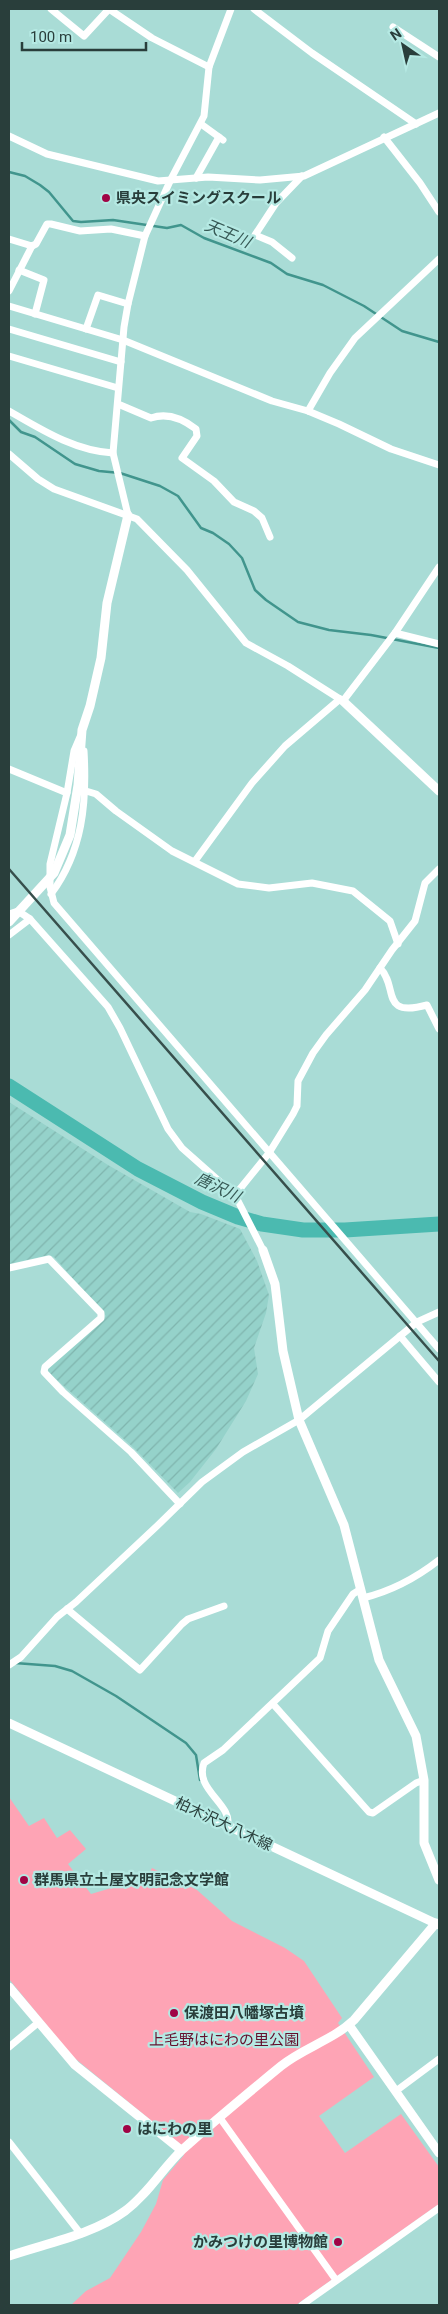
<svg xmlns="http://www.w3.org/2000/svg" width="448" height="2314" font-family="Roboto,'Noto Sans JP',sans-serif">
	<defs>
		<pattern id="industrial-furrows" width="10" height="10" patternUnits="userSpaceOnUse" patternTransform="scale(1.25)"><rect width="10" height="10" fill="#95d2ca"/><path d="M-1 1l2-2M0 10L10 0M9 11l2-2" fill="none" stroke="#80b5ae"/></pattern>
	</defs>
	<rect width="100%" height="100%" fill="#a9dcd6"/>
	<path fill="url(#industrial-furrows)" d="M9 1102 108 1165 190 1212 201 1214 240 1229 257 1261 269 1295 266 1313 254 1348 258 1374 246 1401 216 1449 190 1482 178 1493 134 1448 48 1372V1368L106 1316 54 1257 49 1255 9 1264Z"/>
	<path fill="#fea4b5" d="M9 1797 29 1826 44 1818 57 1838 70 1830 86 1849 68 1864 91 1894 118 1886 144 1883 152 1868 197 1890 232 1921 285 1948 304 1961 342 2018 338 2023 374 2077 319 2116 345 2153 401 2114 439 2167V2204L296 2305H71L86 2291 110 2278 141 2232 156 2204 163 2180 184 2155 180 2144 72 2056 9 1979Z"/>
	<g fill="none" stroke-linecap="round" stroke-linejoin="round">
		<g stroke="#41958d" stroke-width="2.5">
			<path d="M9 172 25 176 40 185 49 192 73 221 81 222 113 220 167 228 181 225 204 238 271 263 287 274 323 285 364 306 402 331 439 342"/>
			<path d="M9 420 21 432 35 437 75 464 99 471 120 473 160 486 178 496 201 528 213 533 229 544 242 558 255 590 266 600 298 622 329 630 371 635 439 648"/>
			<path d="M15 1663 55 1666 72 1671 116 1696 186 1743 196 1755 200 1780"/>
		</g>
		<path stroke="#4bbab0" stroke-width="15" d="M9 1086 138 1169 202 1202 238 1217 262 1224 303 1230H345L439 1224"/>
		<g stroke="#fff" stroke-width="7">
			<path d="M51 9 84 36 109 9 152 38 209 67"/>
			<path d="M254 9 312 53 416 124"/>
			<path d="M393 27 439 57"/>
			<path d="M201 124 223 140"/>
			<path d="M9 136 47 154 158 181 208 177 260 180 304 176 439 113"/>
			<path d="M384 137 420 183 439 212"/>
			<path d="M196 178 219 137"/>
			<path d="M9 239 32 246 36 244 47 224H51L80 231 111 229 145 236"/>
			<path d="M292 258 272 242 255 235 276 203 302 176"/>
			<path d="M19 270 44 280 35 314"/>
			<path d="M9 291 32 246"/>
			<path d="M9 306 123 340 272 401 308 411 339 424 391 449 439 465"/>
			<path d="M9 329 121 362"/>
			<path d="M86 329 98 295 128 304"/>
			<path d="M9 356 118 388"/>
			<path d="M118 404 151 418C168 412 183 419 196 429L197 436 182 458 214 481 234 502 254 511 262 518 270 537"/>
			<path d="M9 411C42 430 75 451 113 453"/>
			<path d="M308 411 330 373 355 338 439 259"/>
			<path d="M9 454 38 479 54 489 137 519 187 570 246 643 288 666 343 701 395 633 439 567"/>
			<path d="M128 515 113 453 124 327 128 304 145 236 171 179 204 116 209 67 231 9"/>
			<path d="M395 633 439 644"/>
			<path d="M80 737 74 751 67 793 50 864V887L54 903 439 1349"/>
			<path d="M9 769 67 793"/>
			<path d="M86 791 96 794 116 811 172 851 238 884 269 888 312 883 353 891 390 921 398 944"/>
			<path d="M195 861 252 783 285 746 340 699"/>
			<path d="M51 894C83 851 87 802 84 751"/>
			<path d="M9 914 18 911 30 919 108 1007 120 1028 168 1129 182 1148 235 1195 263 1250"/>
			<path d="M9 935 30 919"/>
			<path d="M380 968C399 987 379 1018 427 1005L439 1029"/>
			<path d="M235 1195 269 1153 293 1114 297 1106 298 1081 313 1053 326 1035 365 990 392 950 415 921 425 883 439 869"/>
			<path d="M9 1268 49 1259 101 1313V1318L45 1367 44 1372 63 1392 131 1452 180 1504"/>
			<path d="M400 1336 439 1382"/>
			<path d="M363 1598C392 1591 416 1578 439 1560"/>
			<path d="M67 1609 140 1670 182 1624 188 1619 224 1606"/>
			<path d="M9 1665 21 1657 57 1617 76 1602 157 1526 202 1482 243 1452 299 1420 417 1322 439 1312"/>
			<path d="M273 1704 369 1812 373 1813 416 1783 424 1780"/>
			<path d="M228 1826C232 1803 194 1790 204 1763L223 1750 320 1658 328 1631 353 1594 361 1589"/>
			<path d="M9 2047 39 2022"/>
			<path d="M396 2091 439 2059"/>
			<path d="M220 2118 336 2280"/>
			<path d="M9 2142 80 2233"/>
			<path d="M302 2305 439 2208"/>
		</g>
		<g stroke="#fff" stroke-width="9">
			<path d="M343 701 439 791"/>
			<path d="M9 922 54 873 70 835 78 785 82 730 90 706 101 658 107 603 128 515"/>
			<path d="M263 1250 275 1284 283 1351 299 1420 344 1525 379 1660 416 1736 424 1780V1843L439 1880"/>
			<path d="M9 1987 75 2065 181 2150"/>
			<path d="M349 2025 439 2153"/>
			<path d="M9 2256C47 2243 92 2235 125 2211 148 2194 162 2169 182 2150 214 2121 248 2093 281 2066 303 2048 333 2040 354 2020L436 1923"/>
		</g>
		<path stroke="#fff" stroke-width="9" d="M9 1723 439 1925"/>
		<path stroke="#374f4c" stroke-width="2.5" d="M9 869 439 1361"/>
	</g>
	<g fill="#a00445" stroke="#b5e9e3" stroke-width="2">
		<circle cx="106" cy="198" r="5"/>
		<circle cx="24" cy="1880" r="5"/>
		<circle cx="174" cy="2013" r="5"/>
		<circle cx="127" cy="2129" r="5"/>
		<circle cx="338" cy="2242" r="5"/>
	</g>
	<g text-anchor="middle" stroke-width="4.5" stroke-linejoin="round" paint-order="stroke">
		<g font-size="15" font-weight="bold" fill="#293e3b" stroke="#b5e9e3" text-anchor="start">
			<text x="116" y="203">県央スイミングスクール</text>
			<text x="34" y="1885">群馬県立土屋文明記念文学館</text>
			<text x="184" y="2018">保渡田八幡塚古墳</text>
			<text x="137" y="2134">はにわの里</text>
			<text x="328" y="2247" text-anchor="end">かみつけの里博物館</text>
		</g>
		<g font-size="15" fill="#293e3b" stroke="#b5e9e3">
			<text transform="translate(224 1824) rotate(25)" y="5">柏木沢大八木線</text>
		</g>
		<g font-size="15" fill="#650f2c" stroke="#b5e9e3">
			<text x="224" y="2045">上毛野はにわの里公園</text>
		</g>
		<g font-size="16" font-style="italic" fill="#375955" stroke="#b5e9e3">
			<text transform="translate(228 233) rotate(23)" y="6">天王川</text>
			<text transform="translate(218 1187) rotate(25)" y="6">唐沢川</text>
		</g>
	</g>
	<rect width="448" height="2314" fill="none" stroke="#293e3b" stroke-width="20"/>
	<g transform="translate(403 45) rotate(326)" stroke="#b5e9e3" stroke-width="4" paint-order="stroke">
	<path d="M0-4L9 19L0 12L-9 19Z" fill="#293e3b"/>
	<text y="-8" font-size="14" font-weight="bold" text-anchor="middle" fill="#293e3b">N</text>
	</g>
	<path d="M22 42v8h124v-8" fill="none" stroke="#293e3b" stroke-width="2.5"/>
	<text x="30" y="42" font-size="15" fill="#293e3b" stroke="#b5e9e3" stroke-width="4" paint-order="stroke">100 m</text>
</svg>
